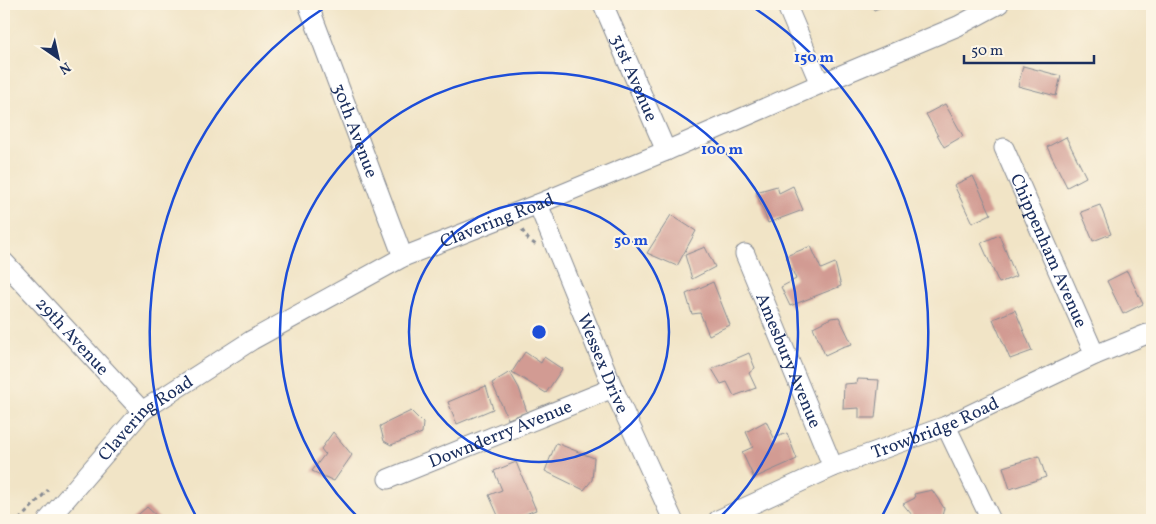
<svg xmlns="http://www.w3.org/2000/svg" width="1156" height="524" font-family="Vollkorn,serif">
	<rect width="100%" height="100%" fill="#fcf5e5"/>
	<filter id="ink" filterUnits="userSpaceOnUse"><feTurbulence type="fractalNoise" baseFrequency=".02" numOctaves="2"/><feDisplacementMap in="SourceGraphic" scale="10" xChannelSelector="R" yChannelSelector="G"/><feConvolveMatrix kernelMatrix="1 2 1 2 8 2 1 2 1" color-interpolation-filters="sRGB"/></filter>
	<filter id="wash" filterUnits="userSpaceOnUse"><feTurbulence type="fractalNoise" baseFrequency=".0096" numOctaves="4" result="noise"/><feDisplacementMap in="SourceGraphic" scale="20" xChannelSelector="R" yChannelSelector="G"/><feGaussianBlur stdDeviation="1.12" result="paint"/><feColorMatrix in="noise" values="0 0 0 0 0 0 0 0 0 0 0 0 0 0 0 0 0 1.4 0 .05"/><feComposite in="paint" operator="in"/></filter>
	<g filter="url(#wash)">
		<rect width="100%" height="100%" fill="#f1e4c6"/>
		<g id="blocks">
			<g fill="#d29b93">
				<path d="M871 4H890L874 10Z"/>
				<path d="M1023 66 1061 76 1056 96 1018 86Z"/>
				<path d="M945 104 963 136 944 147 926 114Z"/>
				<path d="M1066 137 1086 177 1067 187 1047 147Z"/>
				<path d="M973 176 991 214 972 223 954 185Z"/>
				<path d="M777 186 779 193 793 186 803 210 768 223 756 192Z"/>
				<path d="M1100 205 1111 234 1093 241 1081 212Z"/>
				<path d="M671 215 696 231 677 266 647 253Z"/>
				<path d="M999 235 1016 276 999 283 981 243Z"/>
				<path d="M811 246 821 269 835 263 841 286 790 306 781 287 796 279 786 256Z"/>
				<path d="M705 247 715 267 692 279 685 255Z"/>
				<path d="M1127 271 1143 304 1123 314 1107 281Z"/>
				<path d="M713 282 730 325 709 335 700 313 692 314 686 294Z"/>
				<path d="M1015 310 1032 351 1010 359 993 319Z"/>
				<path d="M839 317 852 344 842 347 825 355 813 327 831 318Z"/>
				<path d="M525 352 541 363 544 357 562 369 546 393 512 372Z"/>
				<path d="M749 353 755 368 749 373 756 388 734 396 727 382 721 384 712 369Z"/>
				<path d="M510 372 519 388 527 412 508 419 492 383Z"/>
				<path d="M858 379 879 380 875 418H859V408L843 409 844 384 857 383Z"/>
				<path d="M486 386 493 409 457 424 448 402Z"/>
				<path d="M411 411 423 423 422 433 391 445 384 441 380 426Z"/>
				<path d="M766 421 774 438 787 433 797 459 754 478 742 452 753 447 746 432Z"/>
				<path d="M333 432 352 455 334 481 312 471 325 454 321 449Z"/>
				<path d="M556 443 594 458 592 480 584 490 545 471Z"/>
				<path d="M1039 456 1046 477 1010 489 1003 467Z"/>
				<path d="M516 462 536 510 510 520H500L489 495 502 490 494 471Z"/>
				<path d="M932 490 944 508 941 520H912V515L903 504 915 498 914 494Z"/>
				<path d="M147 507 161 520H132Z"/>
			</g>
		</g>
	</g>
	<g filter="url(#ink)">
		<use href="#blocks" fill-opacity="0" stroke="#868a92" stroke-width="1"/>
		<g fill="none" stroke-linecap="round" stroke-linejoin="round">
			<g stroke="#868a92" stroke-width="21">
				<g id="street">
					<path id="s1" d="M308 4 403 257"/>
					<path id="s2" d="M603 4 666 151"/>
					<path d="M786 4 820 84"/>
					<path id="s3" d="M1004 148 1095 355"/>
					<path id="s4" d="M538 204 613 388 673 520"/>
					<path id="s5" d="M745 254 833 467"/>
					<path id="s6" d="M4 262 142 411"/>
					<path d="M946 426 991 520"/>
					<path id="s7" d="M388 479 613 388"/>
					<path id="s8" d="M48 520 142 411 252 340 403 257 538 204 666 151 820 84 958 26 999 4"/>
					<path id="s9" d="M718 520 833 467 946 426 1095 355 1152 332"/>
				</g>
			</g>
			<g stroke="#868a92" stroke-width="3" stroke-dasharray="4 4" stroke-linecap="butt">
				<path d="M522 230 528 239 536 245"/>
				<path d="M19 520 48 490"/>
			</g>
			<use href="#street" stroke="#fff" stroke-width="19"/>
		</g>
	</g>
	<g fill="none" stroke="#1d4ed8" stroke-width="2.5">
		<circle cx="539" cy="332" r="130"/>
		<path d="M361 520A259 259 0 1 1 717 520"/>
		<path d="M197 518A389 389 0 0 1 330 4M748 4A389 389 0 0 1 881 518"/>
	</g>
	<g text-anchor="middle" stroke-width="4.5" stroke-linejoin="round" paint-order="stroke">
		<g font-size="18" fill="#1b2f5e" stroke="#fcf5e5">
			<text dy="6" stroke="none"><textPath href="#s2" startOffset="80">31st Avenue</textPath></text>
			<text dy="6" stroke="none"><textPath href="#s1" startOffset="135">30th Avenue</textPath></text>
			<text dy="6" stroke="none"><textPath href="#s8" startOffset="548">Clavering Road</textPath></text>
			<text dy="6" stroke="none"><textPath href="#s3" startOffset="112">Chippenham Avenue</textPath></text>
			<text dy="6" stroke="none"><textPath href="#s6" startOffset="101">29th Avenue</textPath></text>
			<text dy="6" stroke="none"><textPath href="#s5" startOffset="115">Amesbury Avenue</textPath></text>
			<text dy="6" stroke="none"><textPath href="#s4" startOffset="172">Wessex Drive</textPath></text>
			<text dy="6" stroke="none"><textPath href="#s8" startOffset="142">Clavering Road</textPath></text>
			<text dy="6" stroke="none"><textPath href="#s9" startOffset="236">Trowbridge Road</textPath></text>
			<text dy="6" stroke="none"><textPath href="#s7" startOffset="121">Downderry Avenue</textPath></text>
		</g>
	</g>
	<circle cx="539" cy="332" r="8" fill="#1d4ed8" stroke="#fcf5e5" stroke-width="2.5"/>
	<g font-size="15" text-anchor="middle" font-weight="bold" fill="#1d4ed8" stroke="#fcf5e5" stroke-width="4.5" stroke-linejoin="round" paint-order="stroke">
		<text x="814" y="62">150 m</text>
		<text x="722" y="154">100 m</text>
		<text x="631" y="245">50 m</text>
	</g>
	<rect width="1156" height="524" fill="none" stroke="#fcf5e5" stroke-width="20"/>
	<g transform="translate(58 58) rotate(146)" stroke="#fcf5e5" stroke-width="4" paint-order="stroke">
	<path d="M0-4L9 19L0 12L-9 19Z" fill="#1b2f5e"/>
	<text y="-8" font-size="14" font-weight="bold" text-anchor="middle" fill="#1b2f5e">N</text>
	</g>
	<path d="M964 55v8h130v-8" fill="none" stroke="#1b2f5e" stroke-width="2.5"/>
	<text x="971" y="55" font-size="15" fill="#1b2f5e" stroke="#fcf5e5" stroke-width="4" paint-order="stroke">50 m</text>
</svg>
